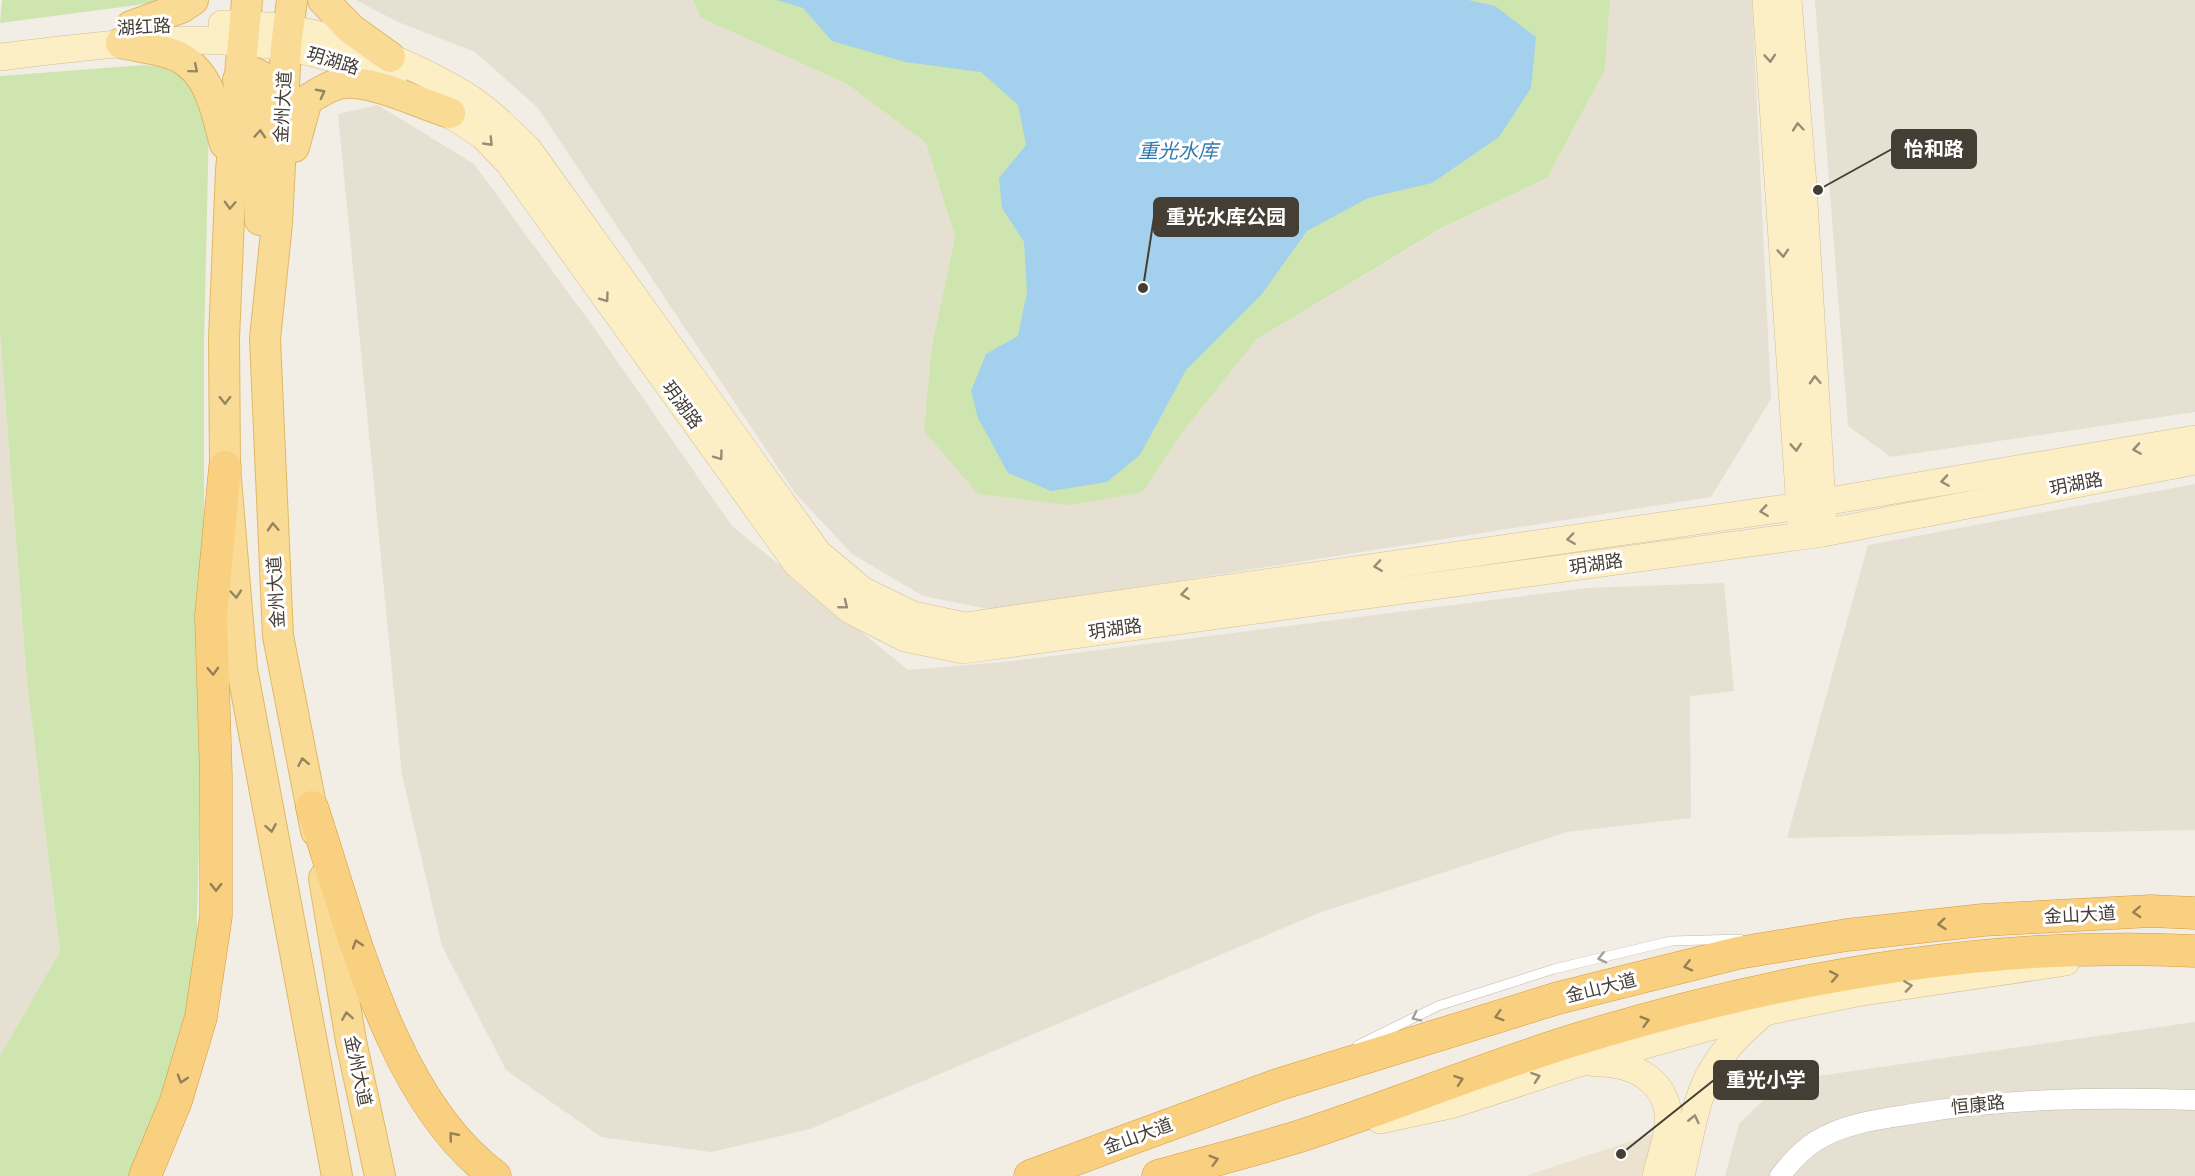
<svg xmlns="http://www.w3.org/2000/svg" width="2195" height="1176" font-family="'Exo 2','Noto Sans SC',sans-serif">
	<rect width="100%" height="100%" fill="#f2eee5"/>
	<g fill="#e6e0d3">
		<path d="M356 0H693L701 18 847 84 926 143 955 237 931 350 924 431 1143 492 1181 434 1257 339 1443 228 1547 178 1605 70 1610 0H1752L1771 399 1711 497 993 610 923 596 852 554 795 493 538 108 475 52 398 22Z"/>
		<path d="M1815 0H2195V412L1891 457 1848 426Z"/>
		<path d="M378 105 474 164 592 325 732 526 908 670 1013 661 1586 588 1724 583 1734 691 1690 696 1691 818 1567 832 1319 913 810 1129 711 1152 601 1137 506 1070 442 946 402 775 338 114Z"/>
		<path d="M0 333 27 682 60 951 0 1056Z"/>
		<path d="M2195 484V830L1787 838 1868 545Z"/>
		<path d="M2195 1022V1176H1725L1739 1124 1783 1081Z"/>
	</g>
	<path fill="#ebe2cf" d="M1656 1133 1646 1176H1525Z"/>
	<g fill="#cee5af">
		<path d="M2 0H175L0 23Z"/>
		<path d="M693 0H1610L1605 70 1547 178 1442 228 1257 339 1181 434 1143 492 1071 505 978 494 924 431 931 350 955 237 926 143 847 84 701 18Z"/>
		<path d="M144 65 164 67 182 75 195 87 209 122 204 346V623L196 968 189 1019 135 1176H0V1056L60 951 27 682 0 333V76Z"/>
	</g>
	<path fill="#a3d0ed" d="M777 0H1468L1495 6 1536 37 1531 88 1499 137 1432 183 1368 198 1307 231 1262 294 1186 370 1140 455 1107 482 1051 491 1008 473 978 418 971 391 986 354 1018 336 1027 292 1024 242 1002 208 999 178 1026 145 1018 105 981 72 905 62 832 41 803 8Z"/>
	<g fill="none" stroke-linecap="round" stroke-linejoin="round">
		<g stroke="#c0b8ab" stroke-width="10">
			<path id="service" d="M1358 1045 1438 1006 1554 969 1671 941 1740 939"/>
		</g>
		<g stroke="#c0b8ab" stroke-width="21">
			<path id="minor" d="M1780 1176C1790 1163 1802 1150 1816 1141 1845 1123 1880 1119 1912 1114 2006 1098 2100 1097 2195 1100"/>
		</g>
		<g stroke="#d0c097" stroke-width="28">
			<g id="secondary">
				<path d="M1766 0 1801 523"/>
				<path d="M1788 0 1803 185 1823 520"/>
				<path d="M222 24C307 22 393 52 465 95 489 110 508 130 528 149L818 553 862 590 913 615 965 626 1800 506 2195 439"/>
				<path d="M0 57C126 42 276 19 393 83"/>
				<path d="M430 102 482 135 509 163 797 564 850 610 905 638 963 650 1823 533 2195 461"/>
				<path d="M1595 1063C1634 1062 1672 1082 1668 1126 1666 1143 1660 1160 1656 1176"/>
				<path d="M1380 1120 1454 1104 1576 1064 1764 1012 1856 993 2066 962"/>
				<path d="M1681 1176C1698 1101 1698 1068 1760 1016"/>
			</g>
		</g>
		<g stroke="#dfb866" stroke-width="32">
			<g id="primary">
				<path d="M247 0 231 170 224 339 225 467 242 669 337 1176"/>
				<path d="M292 0 286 46 277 223 265 339 278 636 316 831"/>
				<path d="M323 0 351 29 390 57"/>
				<path d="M131 26 181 8 193 0"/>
				<path d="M121 43C139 47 162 49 179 57 211 74 216 112 225 144"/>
				<path d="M238 80 252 72 259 75 264 83 258 173 260 220"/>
				<path d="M294 147 307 100C318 93 331 84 345 83 375 81 421 104 450 113"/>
				<path d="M324 878 351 1041 380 1176"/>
			</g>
		</g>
		<g stroke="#d79a3a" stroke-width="33">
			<g id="trunk">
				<path d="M312 807C351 924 391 1100 495 1176"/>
				<path d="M145 1176 176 1101 201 1017 216 916V776L211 616 225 467"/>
				<path d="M1030 1176 1277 1085 1558 998 1738 953 1847 935 1983 920 2151 911 2195 913"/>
				<path d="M1158 1176C1204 1163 1251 1151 1297 1137 1389 1107 1479 1070 1571 1041 1772 979 1984 940 2195 951"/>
			</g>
		</g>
		<use href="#service" stroke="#fff" stroke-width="9"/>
		<use href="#minor" stroke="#fff" stroke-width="20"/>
		<use href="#secondary" stroke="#fceec5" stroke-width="27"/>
		<use href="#primary" stroke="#fadb96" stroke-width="30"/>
		<use href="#trunk" stroke="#f9d080" stroke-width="32"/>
	</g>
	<defs><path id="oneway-chevron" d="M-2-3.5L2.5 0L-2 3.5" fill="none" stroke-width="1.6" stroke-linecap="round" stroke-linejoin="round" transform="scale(1.5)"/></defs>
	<g stroke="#978d76">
		<use href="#oneway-chevron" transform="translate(1770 58) rotate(86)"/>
		<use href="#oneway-chevron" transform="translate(1798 127) rotate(-95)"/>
		<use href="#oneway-chevron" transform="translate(489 142) rotate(46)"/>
		<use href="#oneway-chevron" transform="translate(1783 253) rotate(86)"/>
		<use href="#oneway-chevron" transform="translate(605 298) rotate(54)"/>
		<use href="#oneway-chevron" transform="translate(1815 380) rotate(-93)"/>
		<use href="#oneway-chevron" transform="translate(1796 447) rotate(86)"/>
		<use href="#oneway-chevron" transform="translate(2137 449) rotate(171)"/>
		<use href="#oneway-chevron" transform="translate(719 456) rotate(54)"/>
		<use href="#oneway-chevron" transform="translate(1945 481) rotate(171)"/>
		<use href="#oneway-chevron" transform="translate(1764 511) rotate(172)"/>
		<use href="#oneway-chevron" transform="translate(1571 539) rotate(172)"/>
		<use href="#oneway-chevron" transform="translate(1378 566) rotate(172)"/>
		<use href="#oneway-chevron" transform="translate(1185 594) rotate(172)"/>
		<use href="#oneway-chevron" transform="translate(844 605) rotate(39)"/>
		<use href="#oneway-chevron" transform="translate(1908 986) rotate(-8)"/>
		<use href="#oneway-chevron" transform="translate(1536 1077) rotate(-19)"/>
		<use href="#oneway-chevron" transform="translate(1694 1119) rotate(-77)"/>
	</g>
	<g stroke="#968561">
		<use href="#oneway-chevron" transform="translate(194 69) rotate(40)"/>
		<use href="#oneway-chevron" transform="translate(321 93) rotate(-28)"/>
		<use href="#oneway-chevron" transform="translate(260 134) rotate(-86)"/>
		<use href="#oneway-chevron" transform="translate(230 205) rotate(92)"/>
		<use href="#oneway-chevron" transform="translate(225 400) rotate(89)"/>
		<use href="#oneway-chevron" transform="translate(273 527) rotate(-93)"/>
		<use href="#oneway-chevron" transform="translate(236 594) rotate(85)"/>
		<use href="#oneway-chevron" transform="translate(303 762) rotate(-101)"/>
		<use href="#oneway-chevron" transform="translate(271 828) rotate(80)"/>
		<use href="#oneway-chevron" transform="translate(347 1016) rotate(-99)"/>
	</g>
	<g stroke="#958057">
		<use href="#oneway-chevron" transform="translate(213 671) rotate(88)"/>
		<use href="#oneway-chevron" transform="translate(216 887) rotate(90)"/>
		<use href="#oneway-chevron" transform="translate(2137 912) rotate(177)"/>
		<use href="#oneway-chevron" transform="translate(1942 924) rotate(174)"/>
		<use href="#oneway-chevron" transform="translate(357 944) rotate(-108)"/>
		<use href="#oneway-chevron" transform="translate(1688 966) rotate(166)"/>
		<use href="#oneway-chevron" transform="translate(1834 976) rotate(-11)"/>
		<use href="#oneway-chevron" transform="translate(1499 1016) rotate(163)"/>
		<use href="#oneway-chevron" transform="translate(1645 1021) rotate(-16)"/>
		<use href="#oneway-chevron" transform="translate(182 1079) rotate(107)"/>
		<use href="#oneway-chevron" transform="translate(1459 1080) rotate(-19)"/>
		<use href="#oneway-chevron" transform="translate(453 1136) rotate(-129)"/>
		<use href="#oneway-chevron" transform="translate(1214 1160) rotate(-16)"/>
	</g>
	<g stroke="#a29e9a">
		<use href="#oneway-chevron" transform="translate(1602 958) rotate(167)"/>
		<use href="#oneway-chevron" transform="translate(1416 1017) rotate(154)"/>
	</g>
	<g text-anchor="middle" stroke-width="6" stroke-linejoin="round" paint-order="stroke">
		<g font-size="18" fill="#443e35" stroke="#fff">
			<text transform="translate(144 27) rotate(-3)" y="6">湖红路</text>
			<text transform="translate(333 61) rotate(17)" y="6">玥湖路</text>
			<text transform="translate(283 107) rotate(-87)" y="6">金州大道</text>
			<text transform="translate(682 405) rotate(54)" y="6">玥湖路</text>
			<text transform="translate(2076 484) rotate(-11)" y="6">玥湖路</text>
			<text transform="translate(1596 564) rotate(-8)" y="6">玥湖路</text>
			<text transform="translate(276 592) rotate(-93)" y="6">金州大道</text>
			<text transform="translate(1115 629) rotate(-8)" y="6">玥湖路</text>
			<text transform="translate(2080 915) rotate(-3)" y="6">金山大道</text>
			<text transform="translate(1601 988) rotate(-14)" y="6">金山大道</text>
			<text transform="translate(358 1071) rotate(78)" y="6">金州大道</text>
			<text transform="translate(1978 1105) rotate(-6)" y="6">恒康路</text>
			<text transform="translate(1138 1136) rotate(-20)" y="6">金山大道</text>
		</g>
		<g font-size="20" font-style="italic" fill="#337bac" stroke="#fff">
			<text x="1178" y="158">重光水库</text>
		</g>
	</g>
	<path fill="none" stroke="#443e35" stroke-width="2" d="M1818 190L1892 149M1143 288L1154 217M1621 1154L1714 1080"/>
	<g fill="#443e35" stroke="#fff" stroke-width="2">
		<circle cx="1818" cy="190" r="6"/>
		<circle cx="1143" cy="288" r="6"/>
		<circle cx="1621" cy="1154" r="6"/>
	</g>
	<g fill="#443e35" stroke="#443e35" stroke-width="2">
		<rect x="1892" y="130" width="84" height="38" rx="6"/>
		<rect x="1154" y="198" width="144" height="38" rx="6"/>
		<rect x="1714" y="1061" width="104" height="38" rx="6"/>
	</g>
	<g font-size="20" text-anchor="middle" font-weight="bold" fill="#fff">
		<text x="1934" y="156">怡和路</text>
		<text x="1226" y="224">重光水库公园</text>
		<text x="1766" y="1087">重光小学</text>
	</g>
</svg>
